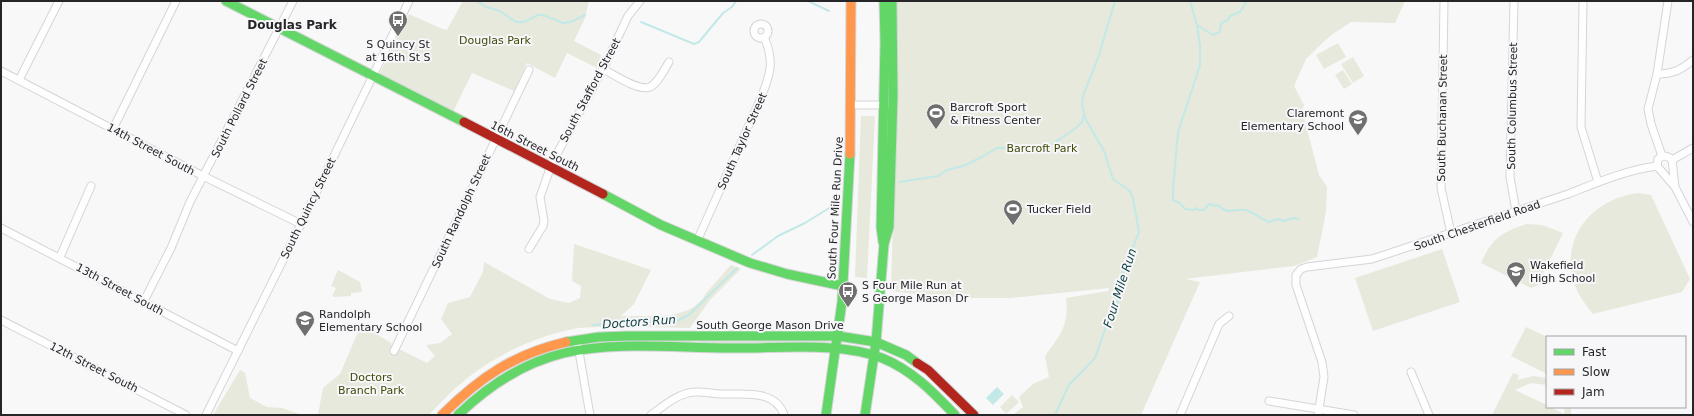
<svg xmlns="http://www.w3.org/2000/svg" width="1694" height="416" font-family="'DejaVu Sans',sans-serif">
	<rect width="100%" height="100%" fill="#f8f8f9"/>
	<g fill="#e6e9dc">
		<path d="M463 1H589L585 18 574 41 601 55 597 68 567 53 555 78 527 63 514 91 472 73 453 112 381 75 380 73 409 14 440 28 447 30Z"/>
		<path d="M896 1H1405L1395 23 1351 22 1330 36 1312 53 1306 59 1294 86 1304 105 1302 110 1319 175 1327 187 1326 212 1317 257 1294 266 1185 279 1200 282 1141 415H1013L1023 407 1019 397 1033 384 1049 377 1045 356C1061 334 1069 326 1066 298L1108 291 1109 288 1010 298H970L931 296 891 291 897 83Z"/>
		<path d="M1338 43 1346 57 1324 69 1316 55Z"/>
		<path d="M1353 57 1364 76 1353 83 1341 64Z"/>
		<path d="M1343 70 1352 84 1344 89 1335 75Z"/>
		<path d="M861 116H875L867 278 855 277Z"/>
		<path d="M1639 193 1651 195 1690 279 1682 292 1593 314C1587 306 1580 298 1576 288 1557 241 1591 198 1639 193Z"/>
		<path d="M1527 224 1542 225 1563 233 1537 286 1531 288 1481 263C1491 239 1503 231 1527 224Z"/>
		<path d="M574 244 651 270 634 304 621 316C648 315 692 322 706 293L731 265 741 269 710 300 690 328C663 327 636 327 608 327 598 327 588 327 578 328 519 339 468 370 429 415H318L323 388 340 374 361 325 391 343 393 352 399 349 427 363 435 356 426 345 440 343 452 334 441 319 448 303 470 297 483 272 484 262 550 299 569 303 580 298 581 286 572 281Z"/>
		<path d="M1442 249 1460 302 1373 331 1355 278Z"/>
		<path d="M338 270 360 282 362 292 351 293V296L335 297 332 296 336 288 331 286Z"/>
		<path d="M1526 327 1547 337V374L1511 356Z"/>
		<path d="M691 340V345L584 347 583 341Z"/>
		<path d="M699 340 828 341 827 343H802L791 346 700 345Z"/>
		<path d="M240 370 245 373 250 398 267 407 282 408 302 415H213Z"/>
		<path d="M1513 373 1519 375 1517 380 1533 376 1547 378V385L1531 383 1515 390 1547 405V407H1550L1564 414 1565 407H1571V415H1492Z"/>
		<path d="M1012 395 1019 402 1006 414 1000 407Z"/>
	</g>
	<path fill="#c2e9e8" d="M997 387 1004 394 993 405 986 398Z"/>
	<g fill="none" stroke-linecap="round" stroke-linejoin="round">
		<g stroke="#c2e9e8" stroke-width="2">
			<path d="M477 1 486 7 500 11 516 22H524L538 15H543L563 23 571 22 585 15"/>
			<path d="M808 1 829 11"/>
			<path d="M1190 1 1197 25 1200 46V65L1178 132 1173 190V200L1180 203 1185 209 1194 210 1196 208 1199 210H1204L1209 204 1216 206 1218 205C1229 216 1234 208 1245 210 1253 212 1261 218 1268 222L1278 219 1283 221 1293 218 1299 219"/>
			<path d="M641 22 694 44 699 42 723 13 732 7 736 1"/>
			<path d="M1197 25 1213 35 1220 32 1221 23 1228 20 1230 16 1240 12 1247 1"/>
			<path d="M900 182 938 176 947 170 963 166 978 159 997 148 1048 147 1076 128 1082 122 1084 115"/>
			<path d="M752 255 778 236 805 223 839 202"/>
			<path d="M592 325 630 322 677 321 690 314 737 268"/>
			<path d="M1055 415 1069 385 1095 358 1108 321 1117 304 1121 278 1139 232 1133 198 1130 191 1113 179 1104 151 1086 120 1082 105 1083 96 1098 58 1115 1"/>
		</g>
		<g stroke="#d5d5d7" stroke-width="9">
			<g id="street">
				<path d="M1444 1 1441 188 1451 233"/>
				<path d="M1514 1 1510 177 1516 211"/>
				<path d="M1583 1 1581 127 1598 182"/>
				<circle cx="761" cy="31" r="7"/>
				<path d="M603 69C613 74 639 92 650 87 658 83 664 70 669 62"/>
				<path d="M1 71 203 176 301 224"/>
				<path d="M1657 74C1673 74 1681 70 1693 60"/>
				<path d="M19 80 59 1"/>
				<path d="M852 105H888"/>
				<path d="M113 129 176 1"/>
				<path d="M1662 156 1651 124 1648 109 1657 74 1668 1"/>
				<path d="M1672 160 1693 148"/>
				<path d="M1675 187 1672 160C1668 155 1663 155 1658 159L1657 166 1675 187 1693 222"/>
				<path d="M1 228 238 351"/>
				<path d="M697 241 761 98C770 75 775 61 764 37"/>
				<path d="M529 249 543 226 544 221 540 197 552 163 603 69 628 16 640 1"/>
				<path d="M60 257 91 186"/>
				<path d="M144 301 171 248 190 202 293 1"/>
				<path d="M1 320 186 415"/>
				<path d="M578 346 590 415"/>
				<path d="M394 351 529 70"/>
				<path d="M1411 372 1429 415"/>
				<path d="M1269 401 1354 415"/>
				<path d="M206 415 301 224 409 1"/>
				<path d="M651 415C664 406 673 397 688 393 698 390 712 394 722 394 744 395 775 389 784 415"/>
				<path d="M1180 415 1219 324 1229 316"/>
				<path d="M1318 415 1324 377 1322 362 1296 285V275L1301 269 1307 267 1372 259 1568 194C1596 183 1626 170 1657 166"/>
			</g>
		</g>
		<g stroke="#d5d5d7" stroke-width="11">
			<g id="fast">
				<path d="M226 1 464 122"/>
				<path d="M603 194 661 225 750 263 787 274 843 286"/>
				<path d="M883 242 881 227 885 43 884 1"/>
				<path d="M566 342 599 337 627 336H838L876 342 906 355 917 363"/>
				<path d="M458 415C488 386 523 363 564 353 614 341 677 348 729 348 775 349 839 341 882 358 912 370 933 392 955 415"/>
				<path d="M826 415 842 302 850 154"/>
				<path d="M865 415 876 342 884 244 889 227 893 96 892 1"/>
			</g>
		</g>
		<g stroke="#d5d5d7" stroke-width="11">
			<g id="slow">
				<path d="M850 154 851 1"/>
				<path d="M442 415C479 378 514 354 566 342"/>
			</g>
		</g>
		<g stroke="#d5d5d7" stroke-width="11">
			<g id="jam">
				<path d="M464 122 603 194"/>
				<path d="M917 363 928 370 974 415"/>
			</g>
		</g>
		<use href="#street" stroke="#fefefe" stroke-width="7"/>
		<use href="#fast" stroke="#63d668" stroke-width="9"/>
		<use href="#slow" stroke="#ff974d" stroke-width="9"/>
		<use href="#jam" stroke="#b3261e" stroke-width="9"/>
	</g>
	<defs>
		<g id="bus-pin" transform="scale(1)"><path d="M0 17L-7.5 6A9.5 9.5 0 1 1 7.5 6Z" fill="#706f70" stroke="#f7f7fa"/><path d="M-5-6H5V4H4V6H2V4H-2V6H-4V4H-5ZM-3.5-4V0h7V-4ZM-3.5 1.2v1.5H-2V1.2ZM2 1.2v1.5H3.5V1.2Z" fill="#fff"/></g>
		<g id="stadium-pin" transform="scale(1)"><path d="M0 17L-7.5 6A9.5 9.5 0 1 1 7.5 6Z" fill="#706f70" stroke="#f7f7fa"/><path d="M0-5a6.5 5 0 1 0 0 10a6.5 5 0 1 0 0-10ZM-3.5-1.8h7v3.6h-7Z" fill="#fff"/></g>
		<g id="school-pin" transform="scale(1)"><path d="M0 17L-7.5 6A9.5 9.5 0 1 1 7.5 6Z" fill="#706f70" stroke="#f7f7fa"/><path d="M0-5L7-2L0 1L-7-2ZM-4 1L0 2.5L4 1V4Q0 6-4 4Z" fill="#fff"/></g>
	</defs>
	<g fill-rule="evenodd">
		<use href="#bus-pin" x="398" y="20"/>
		<use href="#stadium-pin" x="936" y="113"/>
		<use href="#school-pin" x="1358" y="119"/>
		<use href="#stadium-pin" x="1013" y="209"/>
		<use href="#school-pin" x="1516" y="271"/>
		<use href="#bus-pin" x="848" y="291"/>
		<use href="#school-pin" x="305" y="320"/>
	</g>
	<g text-anchor="middle" stroke-width="4" stroke-linejoin="round" paint-order="stroke">
		<g font-size="11" fill="#414a07" stroke="#f7f7fa">
			<text x="495" y="44">Douglas Park</text>
			<text x="1042" y="152">Barcroft Park</text>
			<text x="371" y="381">Doctors<tspan x="371" dy="13">Branch Park</tspan></text>
		</g>
		<g font-size="11" fill="#262527" stroke="#f7f7fa" text-anchor="start">
			<text x="398" y="48" text-anchor="middle">S Quincy St<tspan x="398" dy="13">at 16th St S</tspan></text>
			<text x="950" y="111">Barcroft Sport<tspan x="950" dy="13">&amp; Fitness Center</tspan></text>
			<text x="1344" y="117" text-anchor="end">Claremont<tspan x="1344" dy="13">Elementary School</tspan></text>
			<text x="1027" y="213">Tucker Field</text>
			<text x="1530" y="269">Wakefield<tspan x="1530" dy="13">High School</tspan></text>
			<text x="862" y="289">S Four Mile Run at<tspan x="862" dy="13">S George Mason Dr</tspan></text>
			<text x="319" y="318">Randolph<tspan x="319" dy="13">Elementary School</tspan></text>
		</g>
		<g font-size="11" fill="#262527" stroke="#f7f7fa">
			<text transform="translate(590 90) rotate(-62)" y="4">South Stafford Street</text>
			<text transform="translate(1512 106) rotate(-89)" y="4">South Columbus Street</text>
			<text transform="translate(239 108) rotate(-63)" y="4">South Pollard Street</text>
			<text transform="translate(1442 118) rotate(-89)" y="4">South Buchanan Street</text>
			<text transform="translate(742 141) rotate(-66)" y="4">South Taylor Street</text>
			<text transform="translate(535 146) rotate(27)" y="4">16th Street South</text>
			<text transform="translate(151 149) rotate(28)" y="4">14th Street South</text>
			<text transform="translate(308 208) rotate(-64)" y="4">South Quincy Street</text>
			<text transform="translate(835 208) rotate(-87)" y="4">South Four Mile Run Drive</text>
			<text transform="translate(461 211) rotate(-65)" y="4">South Randolph Street</text>
			<text transform="translate(1477 225) rotate(-19)" y="4">South Chesterfield Road</text>
			<text transform="translate(120 289) rotate(28)" y="4">13th Street South</text>
			<text x="770" y="329">South George Mason Drive</text>
			<text transform="translate(94 367) rotate(27)" y="4">12th Street South</text>
		</g>
		<g font-size="12" font-weight="bold" fill="#262527" stroke="#f7f7fa">
			<text x="292" y="29">Douglas Park</text>
		</g>
		<g font-size="12" font-style="italic" fill="#093d3e" stroke="#f7f7fa">
			<text transform="translate(1120 288) rotate(-72)" y="4">Four Mile Run</text>
			<text transform="translate(639 322) rotate(-4)" y="4">Doctors Run</text>
		</g>
	</g>
	<rect width="1694" height="416" fill="none" stroke="#262527" stroke-width="4"/>
	<rect x="1546" y="336" width="140" height="72" fill="#f7f7fa" stroke="#a3a3a6"/>
	<rect x="1554" y="349" width="20" height="6" fill="#63d668" stroke="#a3a3a6"/>
	<text x="1582" y="356" font-size="12" fill="#262527">Fast</text>
	<rect x="1554" y="369" width="20" height="6" fill="#ff974d" stroke="#a3a3a6"/>
	<text x="1582" y="376" font-size="12" fill="#262527">Slow</text>
	<rect x="1554" y="389" width="20" height="6" fill="#b3261e" stroke="#a3a3a6"/>
	<text x="1582" y="396" font-size="12" fill="#262527">Jam</text>
</svg>
